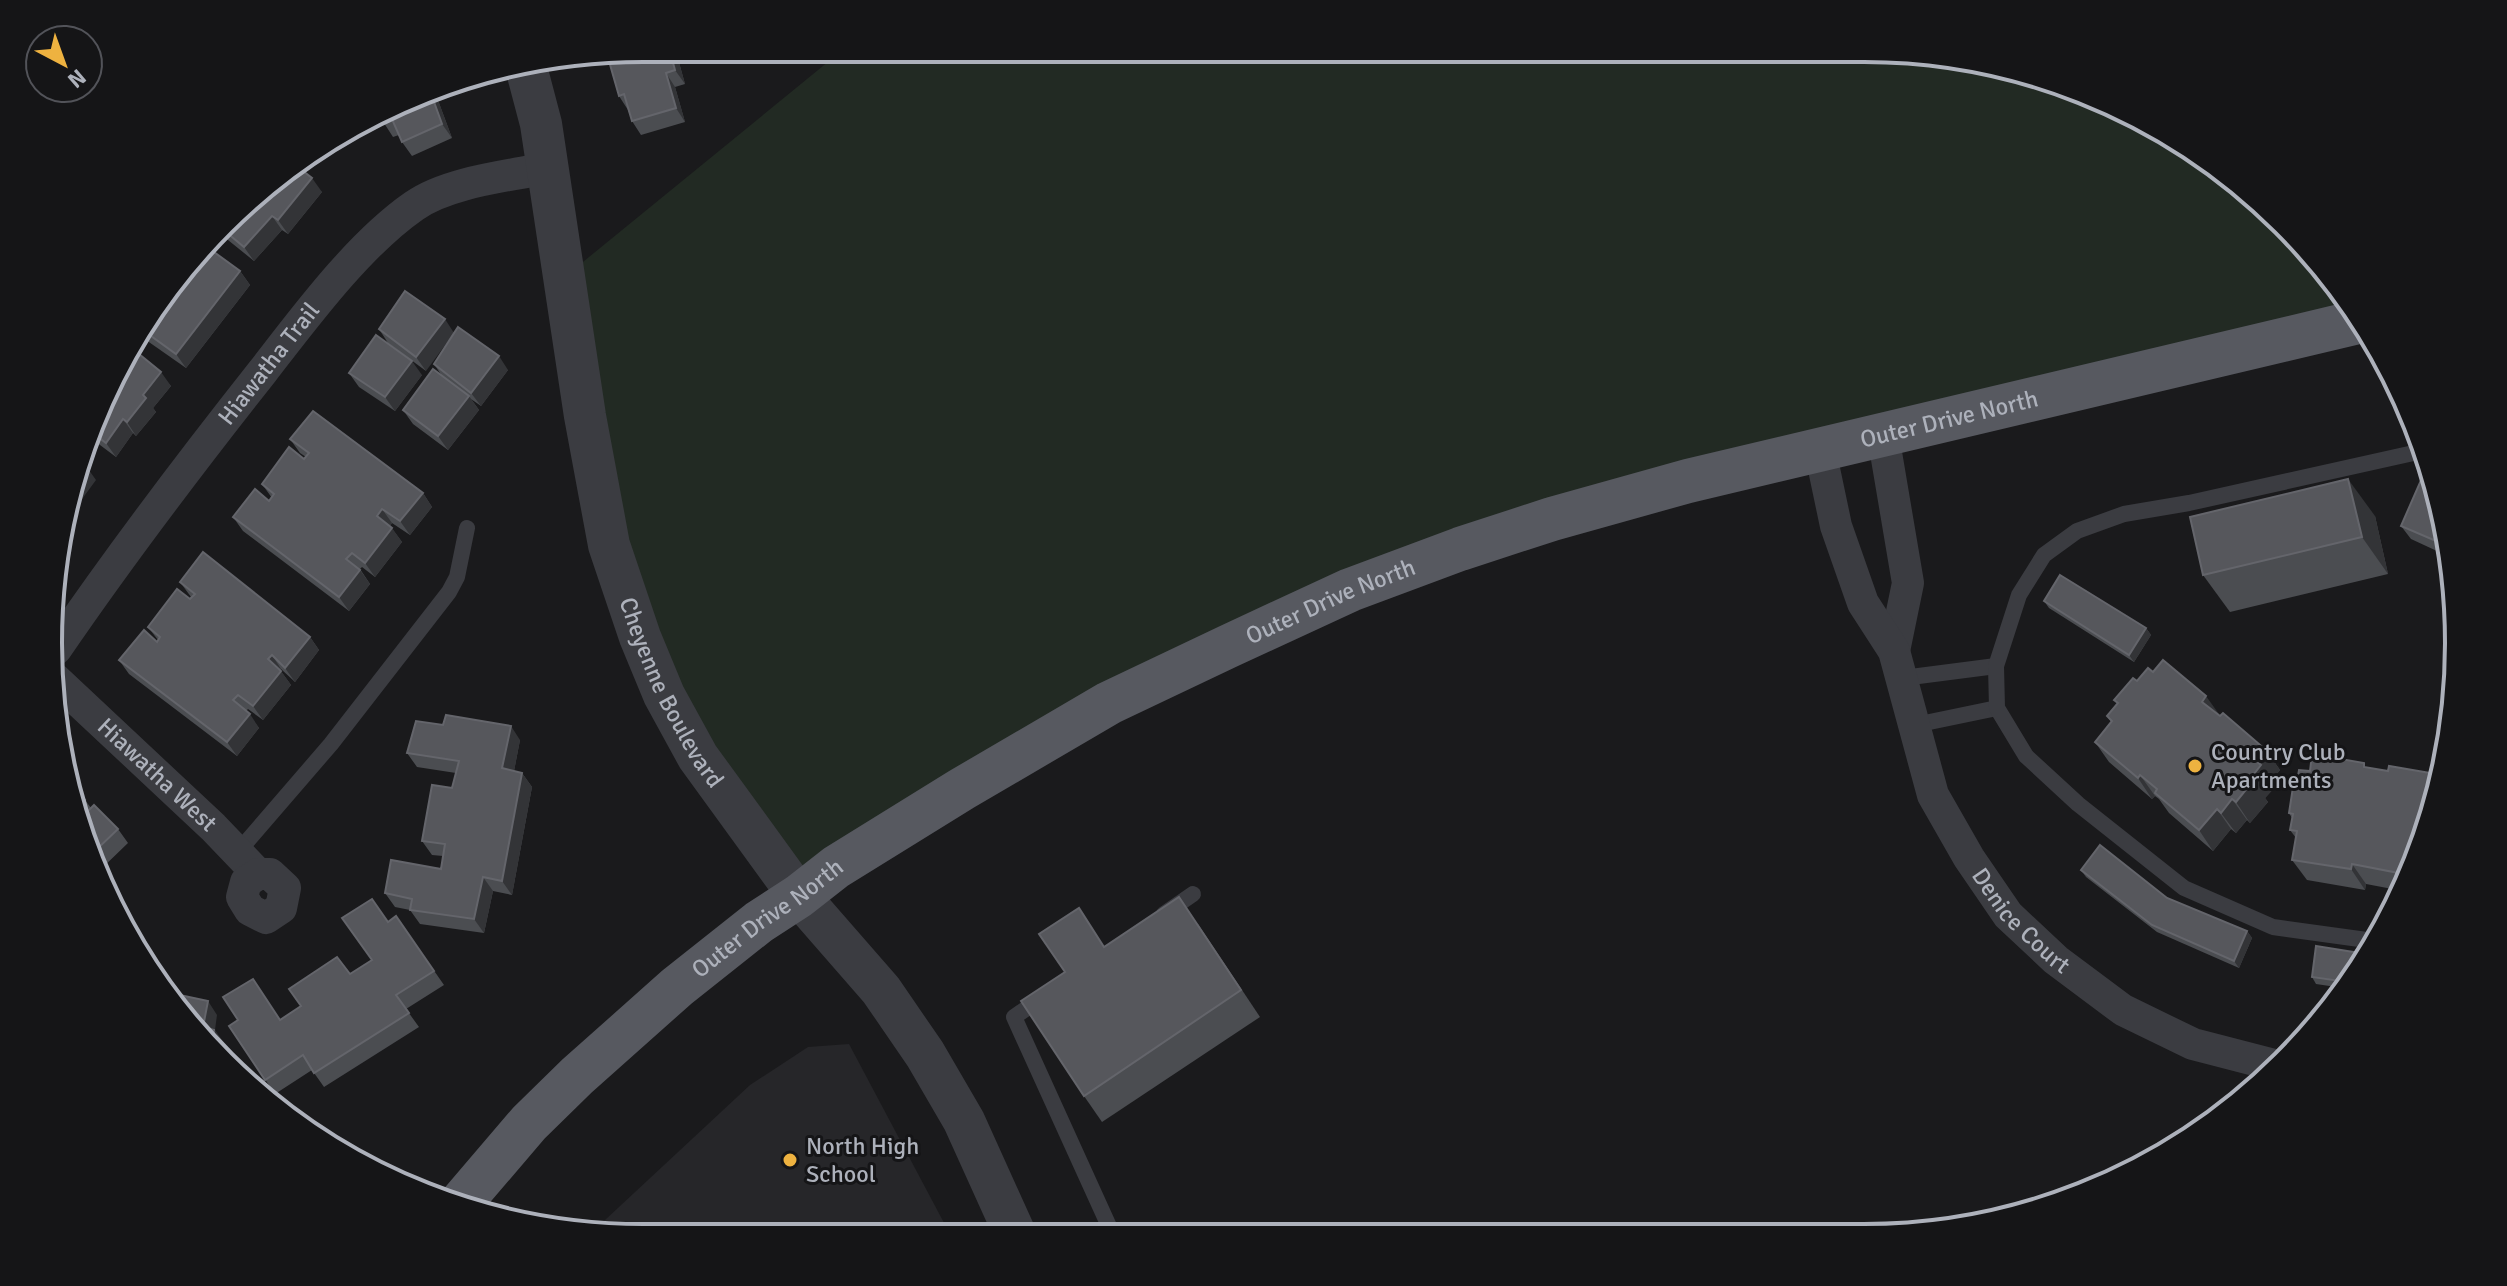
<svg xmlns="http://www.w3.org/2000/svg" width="2507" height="1286" font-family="Signika,sans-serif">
	<rect width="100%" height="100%" fill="#1a1a1c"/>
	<path fill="#262629" d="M849 1044 951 1236 605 1237 590 1234 750 1085 808 1047Z"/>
	<path fill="#222a23" d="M845 48 1902 49 2018 68 2127 109 2226 171 2311 250 2359 317 1429 554 802 882 712 753 661 651 619 527 578 266Z"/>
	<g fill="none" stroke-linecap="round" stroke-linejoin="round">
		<g stroke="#3b3c41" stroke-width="16">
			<path d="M1903 678 1996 666"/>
			<path d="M1915 725 1997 708"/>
			<path d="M237 853 331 744 449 592 457 577 467 528"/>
			<path d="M1164 914 1193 894"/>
			<path d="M2374 941 2273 927 2184 888 2078 804 2026 756 1997 708 1996 666 2019 595 2044 555 2077 531 2124 514 2189 503 2427 450"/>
			<path d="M1043 997 1014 1017 1113 1235"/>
		</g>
		<g stroke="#3b3c41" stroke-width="32">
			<path d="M1883 435 1908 583 1894 651"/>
			<path id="s1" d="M1820 450 1836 526 1863 603 1894 651 1933 795 1969 858 2008 915 2056 960 2123 1010 2193 1044 2278 1066"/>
			<path id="s2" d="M56 649C121 554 191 462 263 371 305 317 358 245 414 206 448 182 508 176 548 168"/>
			<path id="s3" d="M55 679 213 827 258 874"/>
			<path d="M258 874H270L285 888 281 908 266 918 250 910 242 897 246 882Z"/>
		</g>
		<path stroke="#3b3c41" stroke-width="42" id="s4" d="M526 67 541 124 585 416 609 545 640 637 664 695 698 757 799 896 881 990 925 1054 964 1121 1016 1236"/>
		<path stroke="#575960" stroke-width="44" id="s5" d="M458 1206 529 1123 577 1076 677 987 759 922 799 896 836 867 962 789 1109 703 1229 646 1350 590 1460 549 1552 519 1688 481 2362 321"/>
	</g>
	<g fill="#4b4d51">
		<path d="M675 48 685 84 675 87 685 122 641 135 632 121 628 110 619 96Z"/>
		<path d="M431 91 439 103 452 138 412 156 402 142 399 135 393 137 384 123Z"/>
		<path d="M280 171 322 192 288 234 282 230 254 261 223 236 219 229Z"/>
		<path d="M196 250 240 271 250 285 186 368 146 340 139 330Z"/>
		<path d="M405 291 426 371 388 343 379 329Z"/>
		<path d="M128 345 171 386 153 408 156 412 136 436 133 433 116 457 92 439Z"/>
		<path d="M434 364 508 370 481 406 471 399 479 410 448 450 413 424 403 410 442 376Z"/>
		<path d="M349 373 422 375 395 411 359 387Z"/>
		<path d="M290 439 423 493 432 507 410 535 392 523 390 526 402 542 375 577 362 567 360 569 370 584 349 611 243 531 233 517 269 501 272 498 262 484 306 457 300 453Z"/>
		<path d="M2433 475 2452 558 2411 539 2401 526Z"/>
		<path d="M2375 516 2388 574 2230 612 2203 575Z"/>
		<path d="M180 582 310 637 319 650 295 682 281 669 280 670 291 685 263 720 248 709 246 711 259 728 237 756 129 674 119 660 158 640 148 627 191 597Z"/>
		<path d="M2044 601 2146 628 2151 635 2134 662 2049 608Z"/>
		<path d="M2137 681 2220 716 2266 750 2280 770 2272 780 2276 786 2265 798 2268 802 2250 823 2247 820 2236 833 2231 829 2213 851 2169 813 2159 799 2155 796 2152 799 2109 762 2095 742 2111 722 2107 716 2117 704 2114 700Z"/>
		<path d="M520 740 514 771 522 773 532 787 512 895 493 891 484 933 420 924 410 910 395 907 385 893 441 869 443 856 432 855 422 841 452 788 456 773 417 767 407 753Z"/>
		<path d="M2368 768 2439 797 2403 891 2366 884 2365 890 2307 880 2292 860 2296 838 2290 830 2292 818 2289 813 2296 788 2310 771Z"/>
		<path d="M74 788 85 800 91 808 118 829 128 843 99 871Z"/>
		<path d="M2081 870 2247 931 2252 938 2239 968 2157 932 2086 877Z"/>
		<path d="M396 916 444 985 406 1009 419 1027 324 1087 312 1070 275 1094 229 1026 280 1020 372 960 388 922Z"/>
		<path d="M1198 924 1260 1017 1102 1122 1084 1096 1105 946Z"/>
		<path d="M2366 954 2343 988 2316 984 2312 977Z"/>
	</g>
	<g fill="#333437">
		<path d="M669 48H675L685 84 675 70Z"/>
		<path d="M666 73 675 87 685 122 676 108Z"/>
		<path d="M431 91 439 103 452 138 442 124Z"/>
		<path d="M312 178 322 192 288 234 278 220Z"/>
		<path d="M272 216 282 230 254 261 244 247Z"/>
		<path d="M240 271 250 285 186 368 176 354Z"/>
		<path d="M445 319 454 333 426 371 416 357Z"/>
		<path d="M499 356 508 370 481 406 471 393Z"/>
		<path d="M412 361 422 375 395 411 385 397Z"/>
		<path d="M161 372 171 386 153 408 156 412 136 436 127 422 143 395Z"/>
		<path d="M469 396 479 410 448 450 438 436Z"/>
		<path d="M123 419 133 433 116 457 106 443Z"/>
		<path d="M86 466 96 480 74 510 77 516 59 541 60 526 78 477Z"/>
		<path d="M2348 479 2375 516 2388 574 2362 537Z"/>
		<path d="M423 493 432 507 410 535 400 521Z"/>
		<path d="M382 509 392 523 387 530 377 516Z"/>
		<path d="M392 528 402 542 375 577 365 563Z"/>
		<path d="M360 570 370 584 349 611 339 597Z"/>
		<path d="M2146 628 2151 635 2134 662 2129 655Z"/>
		<path d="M310 637 319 650 295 682 285 668Z"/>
		<path d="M272 655 281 669 277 673 268 659Z"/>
		<path d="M281 671 291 685 263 720 253 706Z"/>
		<path d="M2206 696 2221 717 2202 702Z"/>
		<path d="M250 714 259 728 237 756 227 742Z"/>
		<path d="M511 726 520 740 512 782 502 768Z"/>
		<path d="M2266 750 2280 770 2272 780 2276 786 2265 798 2268 802 2250 823 2236 802 2250 779 2256 761Z"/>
		<path d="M522 773 532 787 512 895 502 881Z"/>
		<path d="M2140 775 2155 796 2152 799 2138 778Z"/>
		<path d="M2232 799 2247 820 2236 833 2221 813Z"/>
		<path d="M2217 809 2231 829 2213 851 2199 830Z"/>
		<path d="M2352 864 2366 884 2365 890 2351 869Z"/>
		<path d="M483 877 493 891 484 933 474 919Z"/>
		<path d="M2247 931 2252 938 2239 968 2234 961Z"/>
		<path d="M208 1001 217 1015 215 1030 224 1043 220 1061 211 1048 203 1027Z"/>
	</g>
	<g fill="#56575c" stroke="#64656b" stroke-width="2">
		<path d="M643 48H669L675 70 666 73 676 108 632 121 624 94 619 96 607 54Z"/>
		<path d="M430 91 442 124 402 142 392 119 384 123 381 117Z"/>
		<path d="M294 164 312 178 278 220 272 216 244 247 220 227 280 171Z"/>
		<path d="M203 244 240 271 176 354 140 328 196 250Z"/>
		<path d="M405 291 445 319 416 357 379 329Z"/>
		<path d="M458 327 499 356 471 393 434 364Z"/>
		<path d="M376 335 412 361 385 397 349 373Z"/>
		<path d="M128 345 161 372 143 395 146 398 127 422 123 419 106 443 94 434Z"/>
		<path d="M433 369 469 396 438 436 403 410Z"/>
		<path d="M313 411 423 493 400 521 382 509 377 516 392 528 365 563 352 553 346 559 360 570 339 597 233 517 255 489 269 501 274 494 262 484 289 447 304 459 309 453 290 439Z"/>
		<path d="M83 464 86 466 78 477Z"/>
		<path d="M2425 471 2433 475 2450 547 2401 526Z"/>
		<path d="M2348 479 2362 537 2203 575 2190 517Z"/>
		<path d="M203 552 310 637 285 668 272 655 268 659 281 671 253 706 238 695 233 700 250 714 227 742 119 660 144 630 157 642 160 637 148 627 177 589 190 599 195 594 180 582Z"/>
		<path d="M2060 575 2146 628 2129 655 2044 601Z"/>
		<path d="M2163 660 2206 696 2202 702 2220 716 2223 713 2266 750 2256 761 2261 765 2250 779 2253 781 2236 802 2232 799 2221 813 2217 809 2199 830 2155 793 2157 789 2140 775 2138 778 2095 742 2112 721 2107 716 2118 703 2114 700 2133 678 2137 681 2148 668 2153 672Z"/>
		<path d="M446 715 511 726 502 768 522 773 502 881 483 877 474 919 410 910 412 899 385 893 391 860 441 869 445 844 422 841 432 785 452 788 459 761 407 753 416 721 443 725Z"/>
		<path d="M2312 754 2364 763V767L2388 771 2389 766 2442 775 2439 797 2409 875 2352 864 2351 869 2292 860 2297 831 2290 830 2293 814 2289 813 2293 787 2296 788 2299 770 2310 771Z"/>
		<path d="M74 788 85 800 79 806Z"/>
		<path d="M94 805 118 829 93 853 82 817Z"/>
		<path d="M2100 845 2167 898 2247 931 2234 961 2152 925 2081 870Z"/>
		<path d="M1179 897 1241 990 1084 1096 1021 1001 1065 972 1039 934 1079 908 1104 947Z"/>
		<path d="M372 899 388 922 396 916 434 971 396 995 409 1013 314 1073 303 1055 265 1080 229 1026 238 1020 223 997 253 979 280 1020 301 1006 289 989 337 957 350 974 372 960 342 918Z"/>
		<path d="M2316 946 2366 954 2347 982 2312 977Z"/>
		<path d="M175 994 208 1001 203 1027 214 1030 211 1048 175 997Z"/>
	</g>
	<g fill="#eeb240" stroke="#151517" stroke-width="3">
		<circle cx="2195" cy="766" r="8"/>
		<circle cx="790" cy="1160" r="8"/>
	</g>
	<g text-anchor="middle" stroke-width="6" stroke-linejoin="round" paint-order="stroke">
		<g font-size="24" fill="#adb1bb" stroke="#151517">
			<text dy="8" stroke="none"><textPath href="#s2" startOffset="356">Hiawatha Trail</textPath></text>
			<text dy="8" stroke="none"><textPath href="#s5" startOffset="1718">Outer Drive North</textPath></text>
			<text dy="8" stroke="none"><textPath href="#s5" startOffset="1072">Outer Drive North</textPath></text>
			<text dy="8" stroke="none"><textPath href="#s4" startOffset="646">Cheyenne Boulevard</textPath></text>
			<text dy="8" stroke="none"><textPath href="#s3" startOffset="140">Hiawatha West</textPath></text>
			<text dy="8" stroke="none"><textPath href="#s1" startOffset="520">Denice Court</textPath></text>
			<text dy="8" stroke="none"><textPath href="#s5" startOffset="424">Outer Drive North</textPath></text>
		</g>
		<g font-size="24" fill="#adb1bb" stroke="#151517" text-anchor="start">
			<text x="2211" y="760">Country Club<tspan x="2211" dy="28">Apartments</tspan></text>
			<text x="806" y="1154">North High<tspan x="806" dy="28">School</tspan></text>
		</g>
	</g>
	<path d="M0 0H2507V1286H0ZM643 62H1864A581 581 0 0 1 2445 643V643A581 581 0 0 1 1864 1224H643A581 581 0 0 1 62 643V643A581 581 0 0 1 643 62Z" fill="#151517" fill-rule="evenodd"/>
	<path fill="none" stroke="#adb1bb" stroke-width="4" d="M643 62H1864A581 581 0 0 1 2445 643V643A581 581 0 0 1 1864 1224H643A581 581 0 0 1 62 643V643A581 581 0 0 1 643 62Z"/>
	<g transform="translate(64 64) rotate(139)"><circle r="38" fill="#151517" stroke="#525359" stroke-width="2"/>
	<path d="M0-6L14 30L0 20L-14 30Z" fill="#eeb240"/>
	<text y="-12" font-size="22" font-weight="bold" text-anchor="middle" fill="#adb1bb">N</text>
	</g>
</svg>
